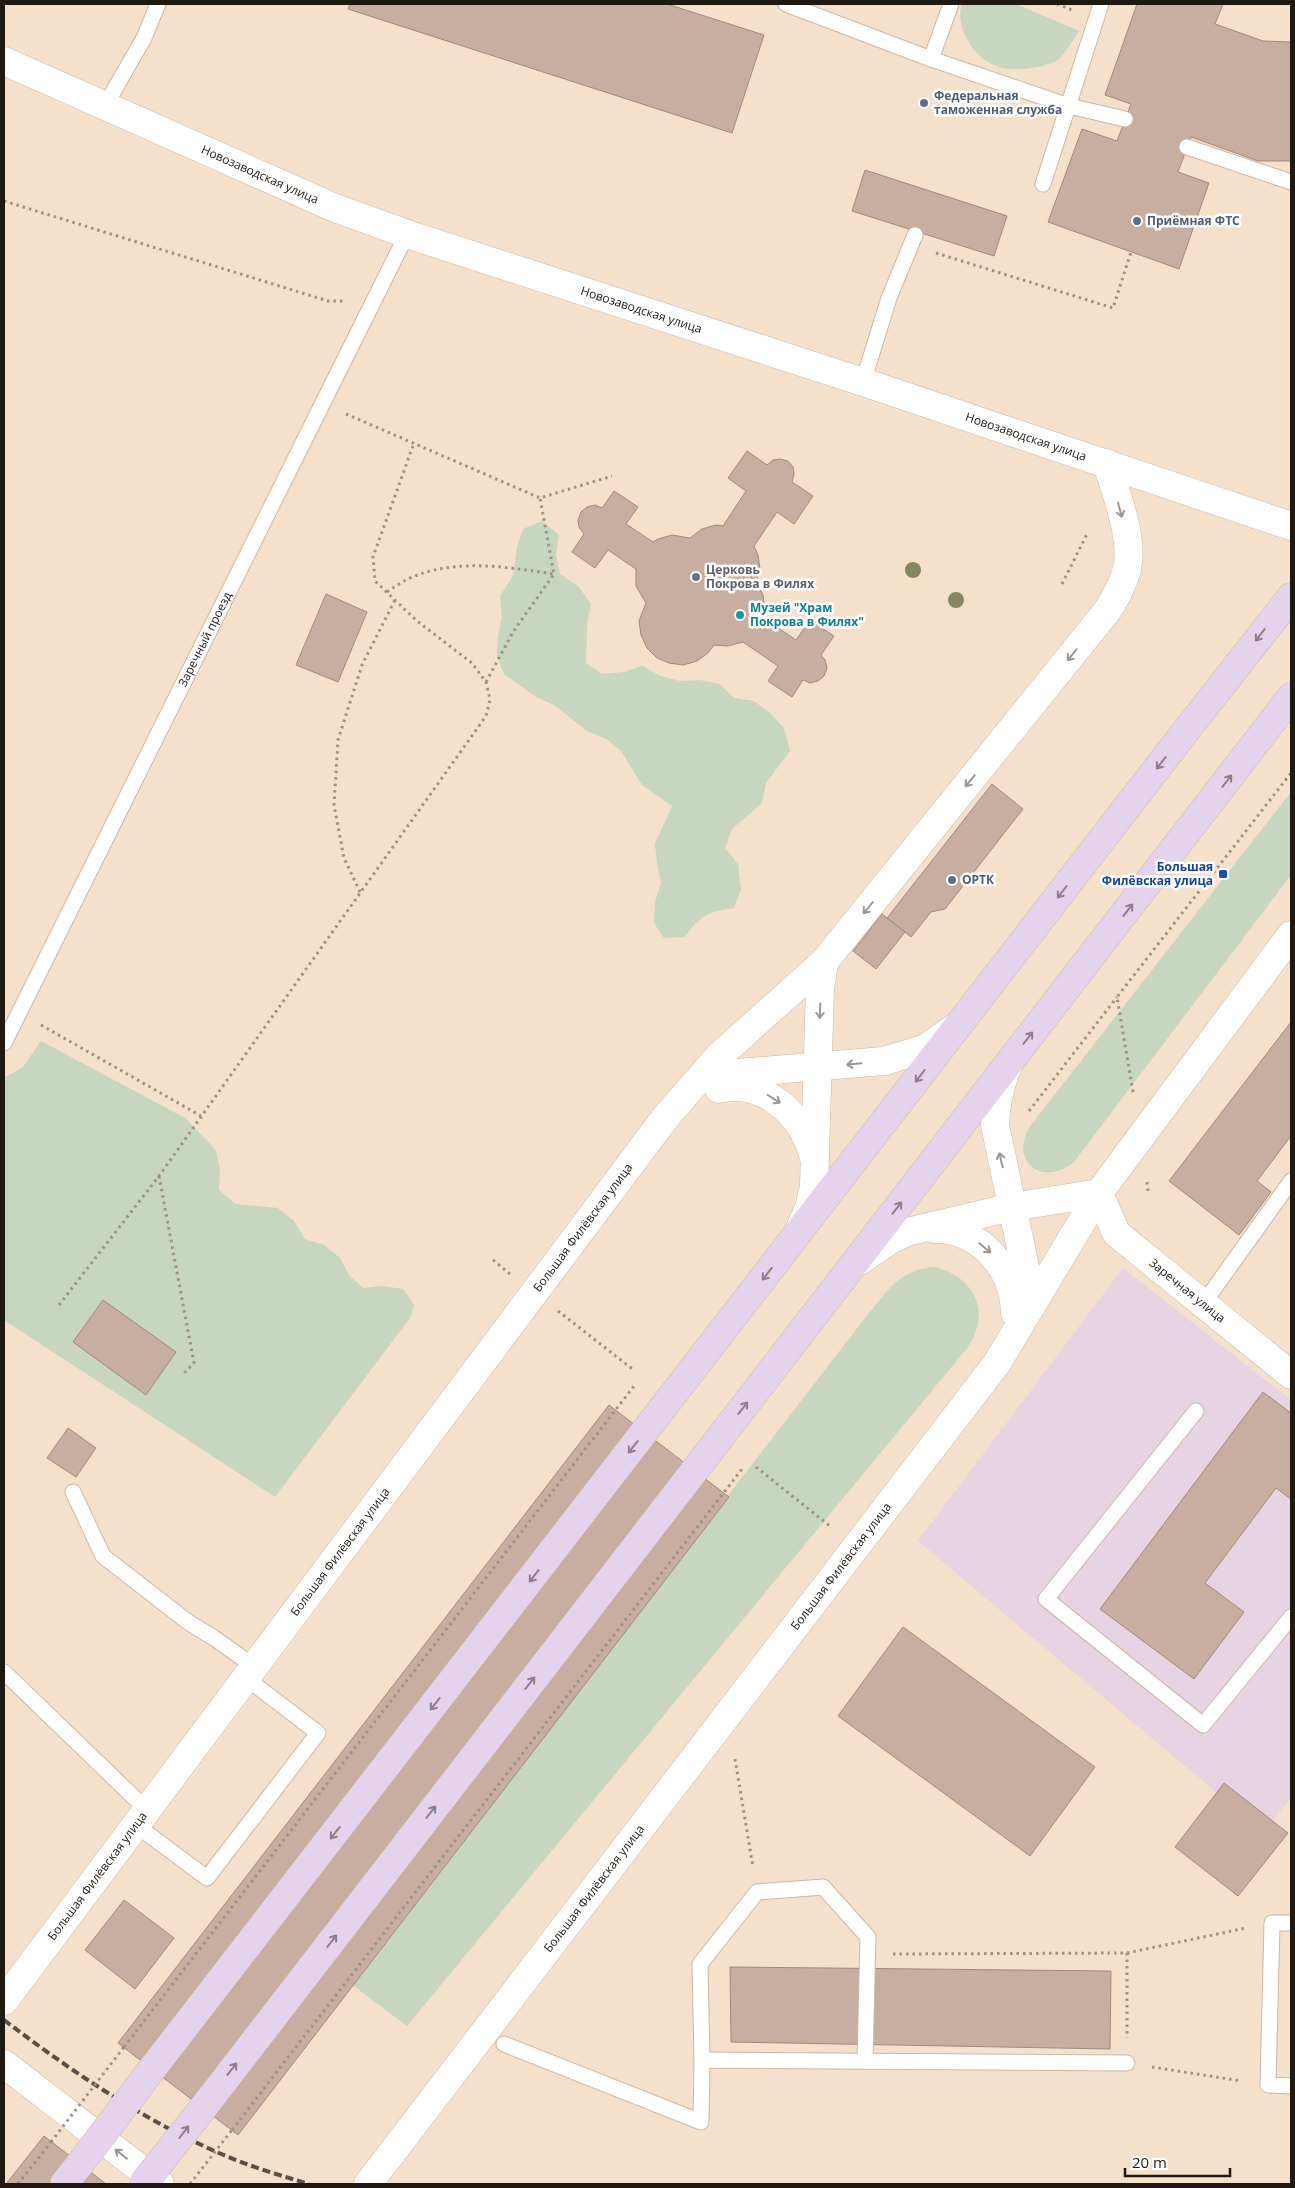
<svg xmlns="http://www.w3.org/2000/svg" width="1295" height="2188" font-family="'Open Sans',sans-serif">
	<rect width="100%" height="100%" fill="#f4e0cb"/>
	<path fill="#e7d3e2" d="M1123 1268 1291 1400V1798L1272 1821 1217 1793 918 1541Z"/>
	<g fill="#c8d5bf">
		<path d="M962 4H1016L1079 31C1074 38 1063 58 1056 61 1043 68 1013 72 999 67 975 60 954 28 962 4Z"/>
		<path d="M542 521 559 535 556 555 560 574 579 587 591 604 587 624 586 663 602 674 623 672 643 666 660 676 680 681 700 680 719 684 734 698 754 701 770 713 784 728 790 751 766 783 762 803 732 829 725 848 738 864 741 889 734 908C708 912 701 914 685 937L664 938 654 923 655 902 661 883 657 864 655 844 672 806 642 785 621 751 607 739 587 731 554 705 536 697 504 674 497 656 498 636 502 617 500 596 513 576 517 547 523 529Z"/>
		<path d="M1291 792V875L1074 1162C1041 1188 1008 1161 1031 1125Z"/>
		<path d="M41 1041 185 1118 216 1150 220 1171 219 1190 235 1204 278 1208 294 1221 305 1239 324 1245 340 1258 349 1275 363 1288 382 1286 403 1289 414 1305 410 1318 275 1497 4 1320V1078L23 1067Z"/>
		<path d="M935 1267C975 1277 991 1312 968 1347L407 2026 351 1984 865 1318C887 1292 899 1269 935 1267Z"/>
	</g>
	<g fill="#c8ada1" stroke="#a2897d">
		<path d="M350 4H667L764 35 732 133 348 9Z"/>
		<path d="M1137 4H1223L1215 24 1263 41 1291 42V161H1258L1191 137 1178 172 1209 183 1179 269 1048 222 1082 129 1117 141 1131 104 1105 95Z"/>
		<path d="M865 170 1007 216 994 256 852 211Z"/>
		<path d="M747 451 767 465 773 460 780 459 788 461 793 467 794 474 792 482 813 496 794 524 777 512 754 546 758 555 760 569 756 581 763 595 765 610 762 617 796 640 810 620 834 636 821 655 825 660 827 668 824 676 818 681 810 683 803 680 792 697 768 681 778 666 743 642 728 646 714 645 708 653 697 661 683 665 669 663 657 658 647 648 641 635 639 621 646 603 636 586V569L608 550 595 568 572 552 584 534 579 527 578 520 581 512 587 507 595 505 602 508 614 491 638 507 626 524 653 542 658 539 672 535 690 538 702 529 716 525 723 526 746 491 728 478Z"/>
		<path d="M326 594 367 612 338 682 296 665Z"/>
		<path d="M992 784 1023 809 945 909 931 912 911 937 887 918Z"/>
		<path d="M882 914 905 932 876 969 853 951Z"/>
		<path d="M1291 1022V1136L1257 1181 1271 1192 1239 1235 1169 1181Z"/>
		<path d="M103 1300 176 1352 146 1395 73 1342Z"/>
		<path d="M1263 1392 1291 1413V1499L1276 1488 1205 1583 1244 1612 1194 1679 1100 1609Z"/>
		<path d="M609 1405 729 1497 238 2135 118 2043Z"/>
		<path d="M68 1428 96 1448 76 1477 47 1458Z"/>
		<path d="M903 1627 1095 1767 1030 1856 838 1716Z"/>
		<path d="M1224 1783 1288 1833 1238 1896 1175 1847Z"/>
		<path d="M124 1900 174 1938 135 1989 85 1950Z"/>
		<path d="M730 1967 1111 1971 1110 2049 731 2042Z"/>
		<path d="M44 2136 106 2184H6Z"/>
	</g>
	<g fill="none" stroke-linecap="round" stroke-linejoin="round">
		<g stroke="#ccb8a4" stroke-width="17">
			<g id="service">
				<path d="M786 4 931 59"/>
				<path d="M951 4 931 59 1069 106 1125 119"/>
				<path d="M105 106 144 38 158 4"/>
				<path d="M1187 147 1291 182"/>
				<path d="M1043 184 1101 4"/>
				<path d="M863 382 889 298 915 235"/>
				<path id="s1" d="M4 1043 407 234"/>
				<path d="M1203 1304 1291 1181"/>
				<path d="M1196 1411 1046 1599 1203 1725 1291 1617"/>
				<path d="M73 1492 103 1556 188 1622 214 1638 255 1667"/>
				<path d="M4 1672 147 1810"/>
				<path d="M136 1825 207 1878 318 1733 246 1678"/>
				<path d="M1291 1923H1272L1268 2085 1291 2086"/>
				<path d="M504 2044 701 2122 702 2060 1127 2063"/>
				<path d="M702 2060 700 1964 757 1892 823 1887 868 1937 865 2061"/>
			</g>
		</g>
		<g stroke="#ccb8a4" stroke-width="29">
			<g id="minor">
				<path id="s2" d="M1099 1193 1116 1233 1291 1375"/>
			</g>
		</g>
		<g stroke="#ccb8a4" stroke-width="29">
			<g id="tertiary">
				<path id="s3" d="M4 61 335 208 407 234 863 382 1291 526"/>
				<path d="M1008 1066C999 1086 996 1103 995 1125L1028 1281 1029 1302 1026 1314"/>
				<path d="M702 1076 884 1061 924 1049 953 1029"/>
				<path d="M719 1089C762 1078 803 1114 813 1155"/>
				<path d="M801 1226 809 1208 814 1187 820 988 824 962"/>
				<path d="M935 1229C981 1229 1014 1269 1015 1313"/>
				<path d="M858 1262 892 1239 907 1232 1012 1207 1099 1193"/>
				<path id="s4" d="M4 2001 665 1118 719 1056 824 962 1107 611C1116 597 1123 585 1127 569 1134 538 1116 494 1107 463"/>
				<path d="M4 2064 160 2184"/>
				<path id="s5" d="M368 2184 997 1363 1099 1193 1291 935"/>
			</g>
		</g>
		<g stroke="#ccb8a4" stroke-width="29">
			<g id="secondary">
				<path d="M152 2069 1185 732 1291 597"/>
				<path d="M203 2108 1291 697"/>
				<path d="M64 2184 80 2164"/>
			</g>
		</g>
		<g stroke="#9f9181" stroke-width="3" stroke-dasharray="2.5 4" stroke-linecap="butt">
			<path d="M1057 4 1072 10"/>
			<path d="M4 201 328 301H346"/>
			<path d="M936 253 1113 308 1131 252"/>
			<path d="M346 414 540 498 612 476"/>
			<path d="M1062 584 1087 534"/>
			<path d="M387 592C394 587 402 582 410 578 456 558 506 567 554 574"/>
			<path d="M486 682 513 632 554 574 540 498"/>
			<path d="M360 892 344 858 334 805 338 740 362 665 395 600"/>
			<path d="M41 1025 201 1116"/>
			<path d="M1133 1092 1117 997 1291 773"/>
			<path d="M1029 1111 1117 997"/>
			<path d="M159 1176 194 1363 182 1375"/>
			<path d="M1147 1182 1148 1191"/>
			<path d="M493 1260 510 1274"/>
			<path d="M59 1305 159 1176 486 716 490 700 486 682 472 663 417 621 375 581 373 557 414 443"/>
			<path d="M558 1311 635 1371"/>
			<path d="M756 1467 831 1527"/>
			<path d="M735 1759 753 1867"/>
			<path d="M1127 1953 1246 1928"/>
			<path d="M893 1954 1127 1953V2038"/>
			<path d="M124 2047 634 1386"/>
			<path d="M1152 2067 1242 2081"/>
			<path d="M232 2130 742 1469"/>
			<path d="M18 2184 51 2142"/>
		</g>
		<use href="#service" stroke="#fff" stroke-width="15"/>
		<use href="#minor" stroke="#fff" stroke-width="28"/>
		<use href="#tertiary" stroke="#fff" stroke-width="28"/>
		<use href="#secondary" stroke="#e5d3ee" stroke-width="28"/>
		<path stroke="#5a4f44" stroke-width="4" stroke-dasharray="8 4" stroke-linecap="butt" d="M4 2020C71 2071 142 2119 219 2153 248 2166 279 2175 309 2184"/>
		<g stroke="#ccb8a4" stroke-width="29" stroke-linecap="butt">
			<g id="secondary-bridge">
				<path d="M80 2164 152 2069"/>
				<path d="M143 2184 203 2108"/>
			</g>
		</g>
		<g stroke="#9f9181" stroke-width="3" stroke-dasharray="2.5 4" stroke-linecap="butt">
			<path d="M51 2142 124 2047"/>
			<path d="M190 2184 232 2130"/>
		</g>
		<use href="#secondary-bridge" stroke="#e5d3ee" stroke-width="28"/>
	</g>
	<g fill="#848764">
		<circle cx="913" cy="570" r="8"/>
		<circle cx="956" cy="600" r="8"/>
	</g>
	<defs><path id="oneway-shaft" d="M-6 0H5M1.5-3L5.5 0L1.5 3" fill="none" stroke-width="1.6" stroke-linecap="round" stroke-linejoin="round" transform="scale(1.25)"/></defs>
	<g stroke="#9b9894">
		<use href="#oneway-shaft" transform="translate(1120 510) rotate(75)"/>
		<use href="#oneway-shaft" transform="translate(1072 655) rotate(129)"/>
		<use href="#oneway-shaft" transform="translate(970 781) rotate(129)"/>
		<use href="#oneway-shaft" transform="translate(868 908) rotate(129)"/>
		<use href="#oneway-shaft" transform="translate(820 1011) rotate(92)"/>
		<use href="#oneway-shaft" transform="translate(854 1064) rotate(175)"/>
		<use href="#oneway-shaft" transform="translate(774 1099) rotate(32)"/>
		<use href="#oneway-shaft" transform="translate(1001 1160) rotate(-103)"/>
		<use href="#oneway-shaft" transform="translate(985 1248) rotate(39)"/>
		<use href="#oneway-shaft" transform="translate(121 2154) rotate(-142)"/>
	</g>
	<g stroke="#8c7f8b">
		<use href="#oneway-shaft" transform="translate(1260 635) rotate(128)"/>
		<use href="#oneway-shaft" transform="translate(1161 763) rotate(128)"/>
		<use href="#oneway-shaft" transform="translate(1227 781) rotate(-52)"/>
		<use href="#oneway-shaft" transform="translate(1062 892) rotate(128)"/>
		<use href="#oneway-shaft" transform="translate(1128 910) rotate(-52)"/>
		<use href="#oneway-shaft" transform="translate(1028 1038) rotate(-52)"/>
		<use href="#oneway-shaft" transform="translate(920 1076) rotate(128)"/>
		<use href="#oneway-shaft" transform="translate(897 1208) rotate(-52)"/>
		<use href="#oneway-shaft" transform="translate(767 1274) rotate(128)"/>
		<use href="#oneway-shaft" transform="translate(743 1408) rotate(-52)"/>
		<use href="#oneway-shaft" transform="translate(633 1447) rotate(128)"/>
		<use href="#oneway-shaft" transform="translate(534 1576) rotate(128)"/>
		<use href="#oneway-shaft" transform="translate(530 1683) rotate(-52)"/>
		<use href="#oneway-shaft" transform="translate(435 1704) rotate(128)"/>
		<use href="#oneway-shaft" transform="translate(431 1812) rotate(-52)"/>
		<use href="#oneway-shaft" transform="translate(335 1833) rotate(128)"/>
		<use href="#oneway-shaft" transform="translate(332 1941) rotate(-52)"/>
		<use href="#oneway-shaft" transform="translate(232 2069) rotate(-52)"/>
		<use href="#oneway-shaft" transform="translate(184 2132) rotate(-52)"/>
	</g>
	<g fill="#5c6f8a" stroke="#fff" stroke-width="2">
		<circle cx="924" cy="103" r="5"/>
		<circle cx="1137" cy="221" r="5"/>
		<circle cx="952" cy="880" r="5"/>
	</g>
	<circle fill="#6b7280" stroke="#fff" stroke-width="2" cx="696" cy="577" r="5"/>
	<circle fill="#0f9aa8" stroke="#fff" stroke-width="2" cx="740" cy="615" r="5"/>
	<rect fill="#1a4fb4" stroke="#fff" stroke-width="2" x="1218" y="869" width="10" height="10" rx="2.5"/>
	<g text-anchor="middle" stroke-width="5" stroke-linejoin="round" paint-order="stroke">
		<g font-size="12" font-weight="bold" fill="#4e5e75" stroke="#fff" text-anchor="start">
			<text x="934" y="100">Федеральная<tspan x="934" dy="14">таможенная служба</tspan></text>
			<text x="1147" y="225">Приёмная ФТС</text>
			<text x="962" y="884">ОРТК</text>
		</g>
		<g font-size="12" fill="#201912" stroke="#fff">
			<text dy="4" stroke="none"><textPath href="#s3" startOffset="280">Новозаводская улица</textPath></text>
			<text dy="4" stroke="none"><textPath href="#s3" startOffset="685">Новозаводская улица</textPath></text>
			<text dy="4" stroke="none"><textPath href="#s3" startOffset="1090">Новозаводская улица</textPath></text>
			<text dy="4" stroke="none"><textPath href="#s1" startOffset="451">Заречный проезд</textPath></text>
			<text dy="4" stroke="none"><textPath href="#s4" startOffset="966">Большая Филёвская улица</textPath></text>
			<text dy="4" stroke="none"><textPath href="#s2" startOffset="135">Заречная улица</textPath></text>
			<text dy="4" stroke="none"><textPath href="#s4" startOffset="561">Большая Филёвская улица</textPath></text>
			<text dy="4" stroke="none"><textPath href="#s5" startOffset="778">Большая Филёвская улица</textPath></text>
			<text dy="4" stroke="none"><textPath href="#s4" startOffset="156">Большая Филёвская улица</textPath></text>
			<text dy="4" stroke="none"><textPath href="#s5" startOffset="372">Большая Филёвская улица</textPath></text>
		</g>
		<g font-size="12" font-weight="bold" fill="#5b616d" stroke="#fff" text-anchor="start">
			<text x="706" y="574">Церковь<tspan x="706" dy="14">Покрова в Филях</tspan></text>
		</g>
		<g font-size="12" font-weight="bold" fill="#0d838f" stroke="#fff" text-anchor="start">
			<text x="750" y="612">Музей "Храм<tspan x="750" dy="14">Покрова в Филях"</tspan></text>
		</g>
		<g font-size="12" font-weight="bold" fill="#164399" stroke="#fff" text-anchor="end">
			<text x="1213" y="871">Большая<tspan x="1213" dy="14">Филёвская улица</tspan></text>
		</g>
	</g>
	<rect width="1295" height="2188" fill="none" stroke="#201912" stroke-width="10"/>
	<path d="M1125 2168v8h105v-8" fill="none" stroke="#201912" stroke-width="2.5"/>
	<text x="1132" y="2168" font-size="15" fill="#201912" stroke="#ffffff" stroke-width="4" paint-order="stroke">20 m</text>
</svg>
